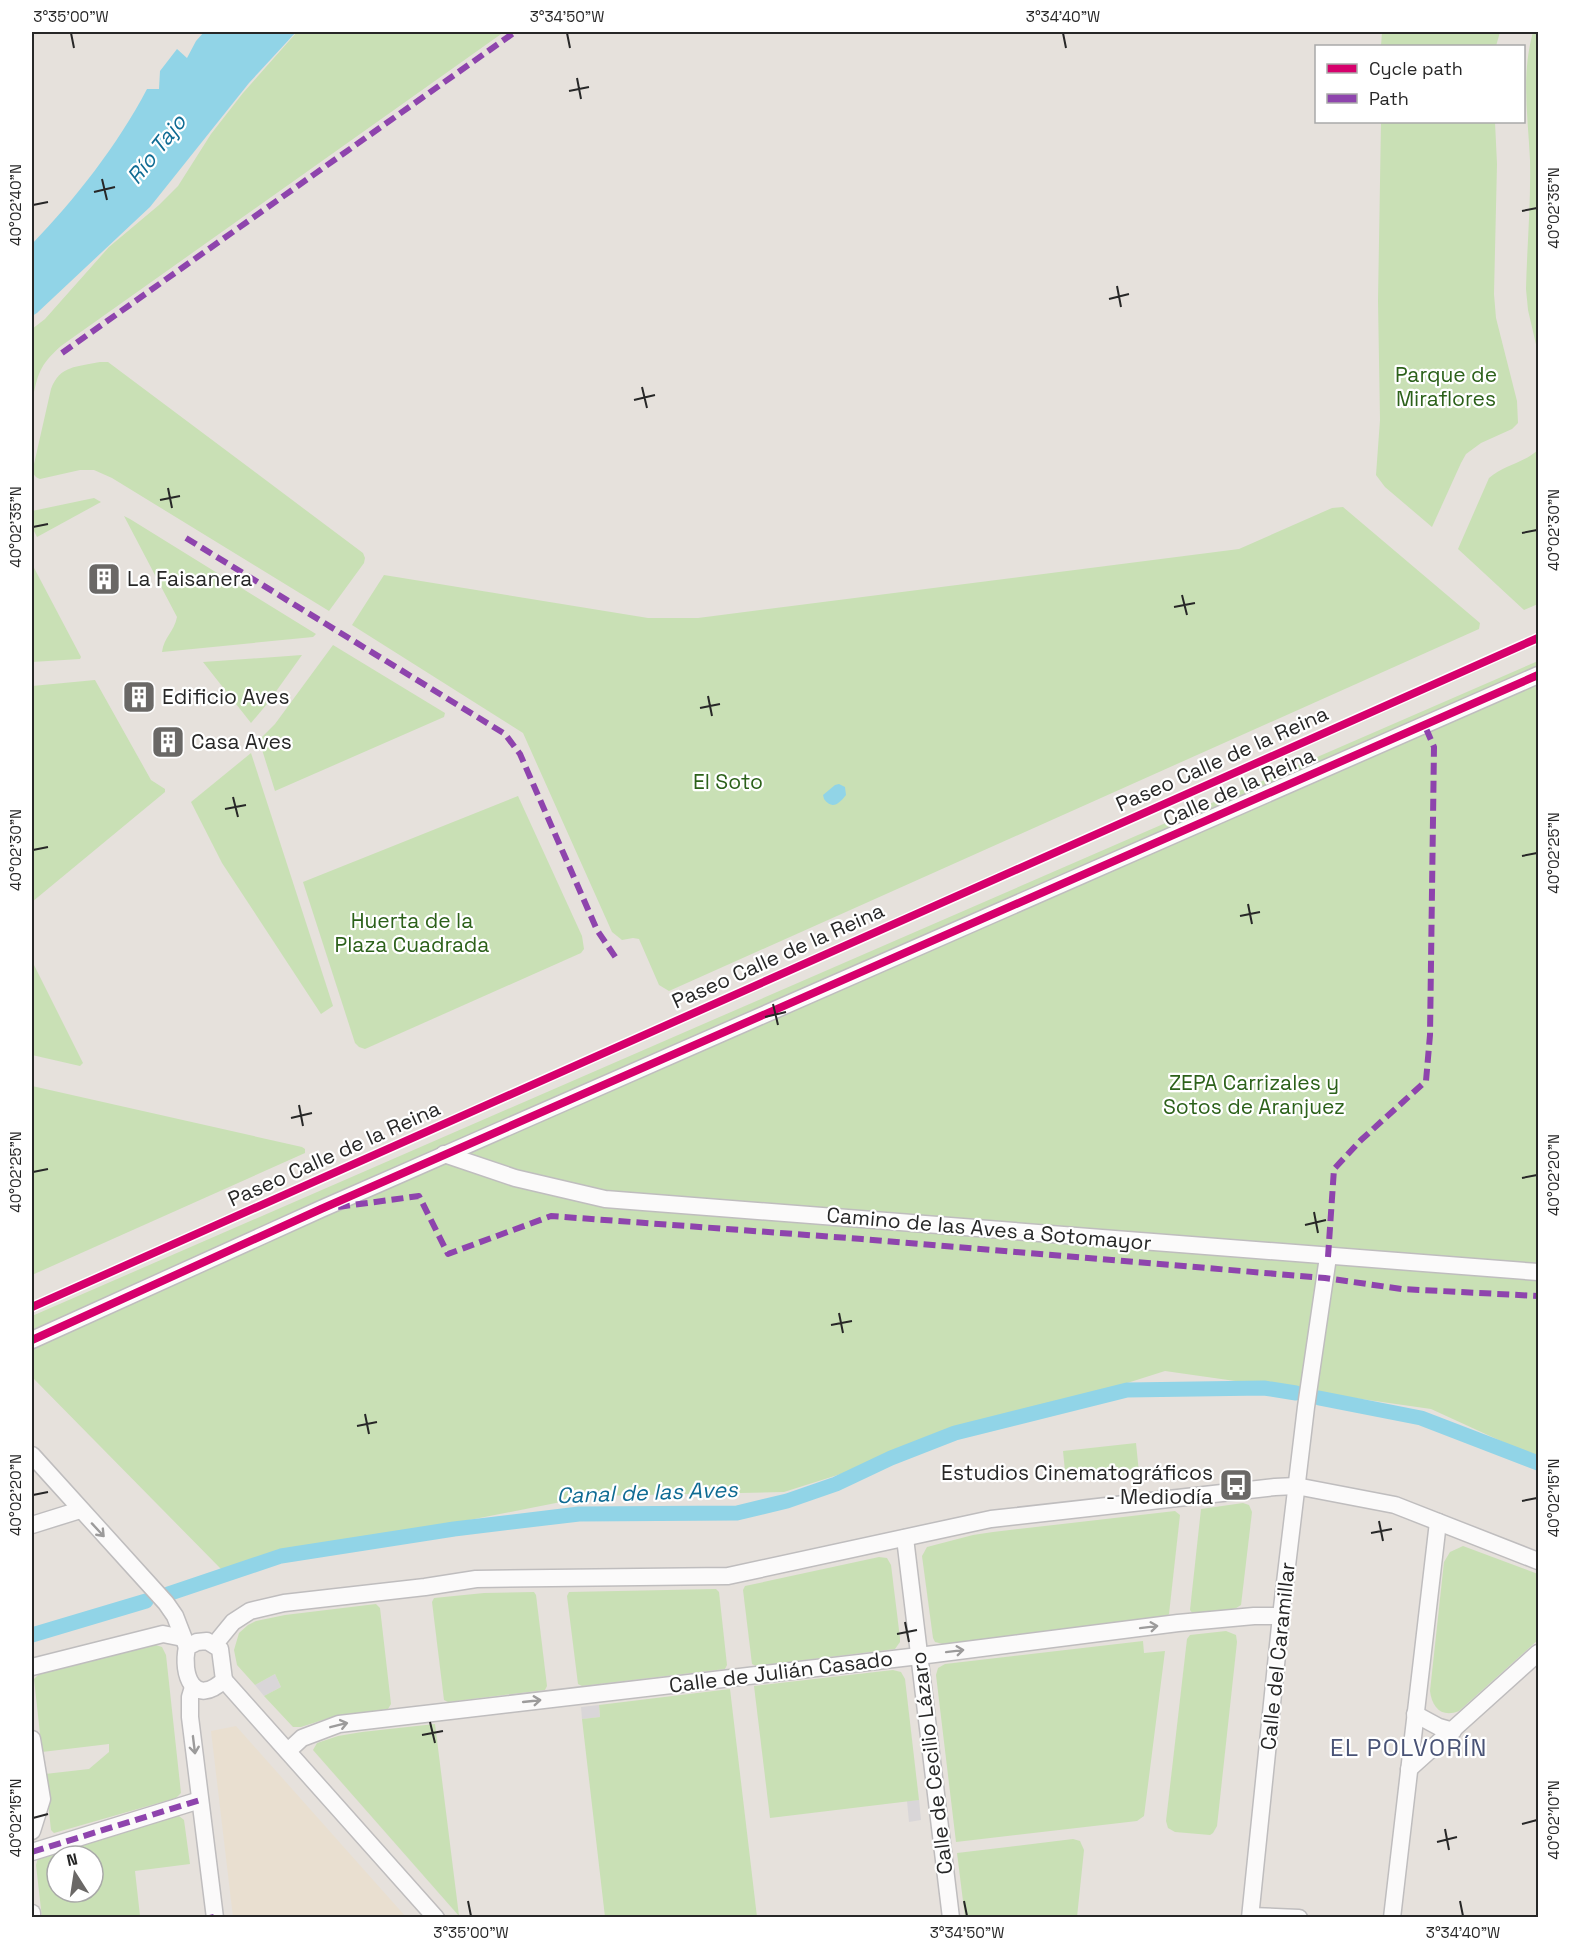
<svg xmlns="http://www.w3.org/2000/svg" width="1570" height="1949" font-family="'Space Grotesk',sans-serif">
	<rect width="100%" height="100%" fill="#e6e1dc"/>
	<g fill="#d9d6d8">
		<path d="M275 1674 281 1687 264 1696 255 1685Z"/>
		<path d="M599 1705 600 1717 582 1719 581 1707Z"/>
		<path d="M919 1800 921 1820 909 1822 907 1801Z"/>
	</g>
	<path fill="#e9dfd0" d="M236 1726 406 1917H233L211 1731Z"/>
	<g fill="#c9e0b5" fill-rule="evenodd">
		<path d="M297 32H504L61 346C39 366 38 373 32 402V329L45 319 109 247 159 205 178 186 211 134 243 93Z"/>
		<path d="M1382 32H1500L1496 46H1381Z"/>
		<path d="M1533 32H1538V353L1528 310 1526 289C1527 246 1531 203 1530 160 1528 116 1521 75 1533 32Z"/>
		<path d="M1381 122H1495L1497 164 1494 294 1496 318 1517 401 1518 423 1512 429 1481 443 1466 454 1461 463 1432 527 1385 487 1376 475 1380 420 1378 301Z"/>
		<path d="M100 362H108L363 553 365 558 364 563 329 611 112 478 94 470H80L40 479C32 476 33 472 34 464L51 389C60 365 77 367 100 362Z"/>
		<path d="M1538 450V604L1524 610 1458 549 1489 478C1505 464 1522 464 1538 450Z"/>
		<path d="M94 498 101 502 37 537 32 527V511Z"/>
		<path d="M1343 507 1480 623 1479 629 669 991 659 985 639 939 633 938 622 940 612 932 523 733 352 625 384 575 648 618H698L1239 549 1332 508Z"/>
		<path d="M124 516 130 519 316 634 313 637 162 652C164 637 174 632 177 617Z"/>
		<path d="M32 564 81 657 80 659 32 662Z"/>
		<path d="M333 645 445 713 444 717 275 791 259 740 275 724Z"/>
		<path d="M302 655 267 704 251 723 203 662Z"/>
		<path d="M1538 661V1458L1431 1409 1165 1371 784 1492 591 1496 221 1569 32 1377V1316Z"/>
		<path d="M95 680 151 780 165 789V792L32 902V686Z"/>
		<path d="M251 753 333 1006 321 1014 222 863 191 802Z"/>
		<path d="M518 796 582 936 584 949 581 953 365 1049 359 1047 355 1043 303 882Z"/>
		<path d="M32 961 83 1063 80 1066 32 1055Z"/>
		<path d="M32 1086 302 1147 305 1149V1153L32 1275Z"/>
		<path d="M1136 1443 1139 1473 1066 1481 1063 1451Z"/>
		<path d="M1243 1503 1249 1505 1252 1512 1241 1605 1233 1610 1193 1614 1190 1610 1201 1509Z"/>
		<path d="M1175 1511 1180 1515 1169 1614 1167 1617 943 1644 935 1642 933 1638 922 1556 927 1547 973 1535 993 1532Z"/>
		<path d="M1463 1546 1538 1574V1640L1459 1711C1442 1718 1432 1708 1430 1691L1444 1562 1450 1552Z"/>
		<path d="M879 1557 887 1558 891 1565 900 1638V1642L895 1649 756 1666 752 1664 743 1590 745 1586Z"/>
		<path d="M716 1589 719 1592 727 1665 725 1669 582 1686 578 1684 567 1596 569 1592Z"/>
		<path d="M534 1592 536 1595 547 1686 545 1690 448 1702 444 1700 432 1602 434 1598 484 1593Z"/>
		<path d="M376 1604 380 1608 391 1704 388 1709 329 1718 301 1727H293L264 1696 281 1687 275 1674 255 1685 237 1665 234 1650 239 1633 248 1625 256 1621 285 1615Z"/>
		<path d="M1226 1631 1236 1635 1237 1642 1217 1826 1213 1833 1210 1835 1175 1832 1168 1828 1166 1821 1187 1639 1190 1635Z"/>
		<path d="M1143 1641 1144 1653 1165 1651 1144 1816 1137 1821 956 1842 936 1675 938 1668 945 1664Z"/>
		<path d="M153 1644 162 1647 166 1655 181 1793 176 1798 54 1833 51 1830 45 1774 89 1769 109 1752V1744L42 1752 34 1679 39 1674 120 1650Z"/>
		<path d="M893 1670 901 1672 905 1679 919 1800 770 1818 754 1686Z"/>
		<path d="M730 1689 757 1917H605L582 1719 600 1717 599 1705Z"/>
		<path d="M435 1724 459 1916 313 1750 317 1743 338 1736 362 1732Z"/>
		<path d="M175 1816H179L184 1820 190 1864 135 1871 140 1916 124 1918H42L36 1865 38 1858ZM57 1856H93V1892H57Z"/>
		<path d="M1073 1839 1080 1841 1084 1850 1077 1917H965L957 1853Z"/>
	</g>
	<g fill="#91d4e7">
		<path d="M204 32H296L249 83 150 207 37 313 32 316V244C76 198 117 146 147 89H159L160 71 177 49 187 58 196 41Z"/>
		<path d="M839 784 845 787 846 795C839 804 832 810 824 799L823 795 835 785Z"/>
	</g>
	<g fill="none" stroke-linecap="round" stroke-linejoin="round">
		<g stroke="#91d4e7" stroke-width="15">
			<path d="M1319 1398 1421 1418 1538 1463"/>
			<path d="M168 1594 281 1556 454 1529 579 1514 737 1513 787 1501 836 1484 891 1458 955 1433 1127 1390 1264 1388 1296 1393"/>
			<path d="M32 1635 146 1601"/>
		</g>
		<g stroke="#bfbdbe" stroke-width="19">
			<g id="minor">
				<path d="M444 1154 515 1178 605 1199 1538 1272"/>
				<path d="M32 1340 321 1209 1538 675"/>
				<path d="M32 1455 166 1603 175 1616 187 1647"/>
				<path d="M32 1525 80 1510"/>
				<path d="M905 1538 951 1918"/>
				<path d="M207 1641 220 1649 224 1680C194 1708 181 1675 187 1647L197 1642Z"/>
				<path d="M215 1644 233 1622 250 1611 284 1603 425 1587 476 1579 728 1576 991 1519 1275 1487 1296 1486 1395 1505 1538 1561"/>
				<path d="M32 1667 163 1634 183 1638"/>
				<path d="M224 1680 436 1918"/>
				<path d="M193 1687 190 1697V1717L215 1918"/>
				<path d="M1415 1714 1439 1727 1453 1731"/>
				<path d="M32 1739 42 1799 32 1831"/>
				<path d="M288 1751 302 1738 339 1724 919 1656 1178 1623 1254 1616H1281"/>
				<path d="M1409 1769 1538 1653"/>
				<path d="M32 1852 200 1800"/>
				<path d="M32 1913V1918"/>
				<path d="M1251 1916 1299 1918"/>
				<path d="M1250 1918 1281 1616 1306 1407 1328 1257"/>
				<path d="M1392 1918 1438 1522"/>
			</g>
		</g>
		<use href="#minor" stroke="#fbfafa" stroke-width="16"/>
		<g stroke="#8e44ad" stroke-width="6" stroke-dasharray="12 6" stroke-linecap="butt">
			<path d="M62 353 515 32"/>
			<path d="M186 538 505 734 520 754 597 930 616 958"/>
			<path d="M338 1207 419 1196 448 1254 551 1216 862 1239 1325 1278 1402 1289 1538 1296"/>
			<path d="M1328 1257 1334 1169 1361 1140 1426 1081 1430 1035 1434 747 1425 726"/>
			<path d="M32 1852 200 1800"/>
			<path d="M210 1918 214 1917"/>
		</g>
		<g stroke="#fff" stroke-width="11">
			<g id="cycleway">
				<path d="M32 1307 1538 638"/>
				<path d="M32 1340 321 1209 1538 675"/>
			</g>
		</g>
		<use href="#cycleway" stroke="#d6006c" stroke-width="8"/>
	</g>
	<defs><path id="oneway-shaft" d="M-6 0H5M1.5-3L5.5 0L1.5 3" fill="none" stroke-width="1.6" stroke-linecap="round" stroke-linejoin="round" transform="scale(1.5)"/></defs>
	<g stroke="#9c9b9b">
		<use href="#oneway-shaft" transform="translate(98 1530) rotate(47)"/>
		<use href="#oneway-shaft" transform="translate(1149 1627) rotate(-7)"/>
		<use href="#oneway-shaft" transform="translate(955 1651) rotate(-7)"/>
		<use href="#oneway-shaft" transform="translate(532 1701) rotate(-6)"/>
		<use href="#oneway-shaft" transform="translate(339 1725) rotate(-14)"/>
		<use href="#oneway-shaft" transform="translate(194 1745) rotate(83)"/>
	</g>
	<path fill="none" stroke="#272727" stroke-width="2" d="M71 33 74 48M567 33 570 48M1063 33 1066 48M577 78 581 99M569 91 589 87M102 179 107 200M94 192 115 187M33 205 48 202M1522 211 1537 208M1117 286 1121 307M1109 299 1129 294M642 387 647 408M634 400 655 395M168 488 172 508M160 500 180 496M33 527 48 524M1522 533 1537 530M1182 595 1187 615M1174 607 1195 603M708 696 712 716M700 708 720 704M233 797 238 817M225 809 246 805M33 850 48 847M1522 856 1537 853M1248 904 1252 924M1240 916 1260 912M773 1004 778 1025M765 1017 786 1012M299 1105 303 1126M291 1118 312 1113M33 1172 48 1169M1522 1178 1537 1175M1314 1212 1318 1233M1305 1225 1326 1220M839 1313 843 1333M831 1325 852 1321M365 1414 369 1434M357 1426 377 1422M33 1495 48 1492M1522 1501 1537 1498M1379 1521 1383 1541M1371 1533 1392 1529M905 1622 909 1642M897 1634 917 1630M430 1722 435 1743M422 1735 443 1731M33 1818 48 1814M1522 1824 1537 1820M1445 1829 1449 1850M1437 1842 1457 1837M468 1901 471 1916M964 1901 967 1916M1460 1901 1463 1916"/>
	<defs>
		<g id="building-square" transform="scale(1.725)"><rect x="-9" y="-9" width="18" height="18" rx="4" fill="#6a6866" stroke="#fff"/><path d="M-4-6H4V6H1V3H-1V6H-4ZM-2.5-4.3h1.7v1.8h-1.7ZM.8-4.3h1.7v1.8H.8ZM-2.5-1h1.7V.8h-1.7ZM.8-1h1.7V.8H.8Z" fill="#fff"/></g>
		<g id="bus-square" transform="scale(1.725)"><rect x="-9" y="-9" width="18" height="18" rx="4" fill="#6a6866" stroke="#fff"/><path d="M-5-6H5V4H4V6H2V4H-2V6H-4V4H-5ZM-3.5-4V0h7V-4ZM-3.5 1.2v1.5H-2V1.2ZM2 1.2v1.5H3.5V1.2Z" fill="#fff"/></g>
	</defs>
	<g fill-rule="evenodd">
		<use href="#building-square" x="104" y="579"/>
		<use href="#building-square" x="139" y="697"/>
		<use href="#building-square" x="168" y="742"/>
		<use href="#bus-square" x="1236" y="1485"/>
	</g>
	<g text-anchor="middle" stroke-width="4.5" stroke-linejoin="round" paint-order="stroke">
		<g font-size="21" fill="#2c611a" stroke="#fff">
			<text x="1446" y="382">Parque de<tspan x="1446" dy="24">Miraflores</tspan></text>
			<text x="728" y="789">El Soto</text>
			<text x="412" y="928">Huerta de la<tspan x="412" dy="24">Plaza Cuadrada</tspan></text>
			<text x="1254" y="1090">ZEPA Carrizales y<tspan x="1254" dy="24">Sotos de Aranjuez</tspan></text>
		</g>
		<g font-size="21" fill="#272727" stroke="#fff" text-anchor="start">
			<text x="127" y="586">La Faisanera</text>
			<text x="162" y="704">Edificio Aves</text>
			<text x="191" y="749">Casa Aves</text>
			<text x="1213" y="1480" text-anchor="end">Estudios Cinematográficos<tspan x="1213" dy="24">- Mediodía</tspan></text>
		</g>
		<g font-size="21" fill="#272727" stroke="#fff">
			<text transform="translate(1222 759) rotate(-24)" y="7">Paseo Calle de la Reina</text>
			<text transform="translate(1239 787) rotate(-24)" y="7">Calle de la Reina</text>
			<text transform="translate(778 956) rotate(-24)" y="7">Paseo Calle de la Reina</text>
			<text transform="translate(334 1154) rotate(-24)" y="7">Paseo Calle de la Reina</text>
			<text transform="translate(989 1229) rotate(5)" y="7">Camino de las Aves a Sotomayor</text>
			<text transform="translate(1278 1656) rotate(-84)" y="7">Calle del Caramillar</text>
			<text transform="translate(781 1672) rotate(-7)" y="7">Calle de Julián Casado</text>
			<text transform="translate(932 1763) rotate(-97)" y="7">Calle de Cecilio Lázaro</text>
		</g>
		<g font-size="22" font-style="italic" fill="#0f6b93" stroke="#fff">
			<text transform="translate(156 149) rotate(-52)" y="8">Río Tajo</text>
			<text transform="translate(647 1492) rotate(-2)" y="8">Canal de las Aves</text>
		</g>
		<g font-size="24" letter-spacing="1.5" fill="#495376" stroke="#fff">
			<text x="1409" y="1756">EL POLVORÍN</text>
		</g>
	</g>
	<rect width="1570" height="1949" fill="none" stroke="#ffffff" stroke-width="66"/>
	<rect x="1315" y="45" width="210" height="78" fill="#ffffff" stroke="#a9a9a9" stroke-width="1.5"/>
	<rect x="1327" y="64" width="30" height="9" fill="#d6006c" stroke="#a9a9a9" stroke-width="1.5"/>
	<text x="1369" y="75" font-size="18" fill="#272727">Cycle path</text>
	<rect x="1327" y="94" width="30" height="9" fill="#8e44ad" stroke="#a9a9a9" stroke-width="1.5"/>
	<text x="1369" y="105" font-size="18" fill="#272727">Path</text>
	<g transform="translate(75 1874) rotate(348)"><circle r="28" fill="#ffffff" stroke="#a9a9a9" stroke-width="1.5"/>
	<path d="M0-4.5L10 22L0 15L-10 22Z" fill="#6a6866"/>
	<text y="-9" font-size="16" font-weight="bold" text-anchor="middle" fill="#272727">N</text>
	</g>
	<rect x="33" y="33" width="1504" height="1883" fill="none" stroke="#272727" stroke-width="2"/>
	<g font-size="15" text-anchor="middle" fill="#272727">
		<text x="71" y="22">3°35'00"W</text>
		<text x="567" y="22">3°34'50"W</text>
		<text x="1063" y="22">3°34'40"W</text>
		<text transform="translate(16 205) rotate(-90)" y="5">40°02'40"N</text>
		<text transform="translate(1554 208) rotate(-90)" y="5">40°02'35"N</text>
		<text transform="translate(16 527) rotate(-90)" y="5">40°02'35"N</text>
		<text transform="translate(1554 530) rotate(-90)" y="5">40°02'30"N</text>
		<text transform="translate(16 850) rotate(-90)" y="5">40°02'30"N</text>
		<text transform="translate(1554 853) rotate(-90)" y="5">40°02'25"N</text>
		<text transform="translate(16 1172) rotate(-90)" y="5">40°02'25"N</text>
		<text transform="translate(1554 1175) rotate(-90)" y="5">40°02'20"N</text>
		<text transform="translate(16 1495) rotate(-90)" y="5">40°02'20"N</text>
		<text transform="translate(1554 1498) rotate(-90)" y="5">40°02'15"N</text>
		<text transform="translate(16 1818) rotate(-90)" y="5">40°02'15"N</text>
		<text transform="translate(1554 1820) rotate(-90)" y="5">40°02'10"N</text>
		<text x="471" y="1938">3°35'00"W</text>
		<text x="967" y="1938">3°34'50"W</text>
		<text x="1463" y="1938">3°34'40"W</text>
	</g>
</svg>
